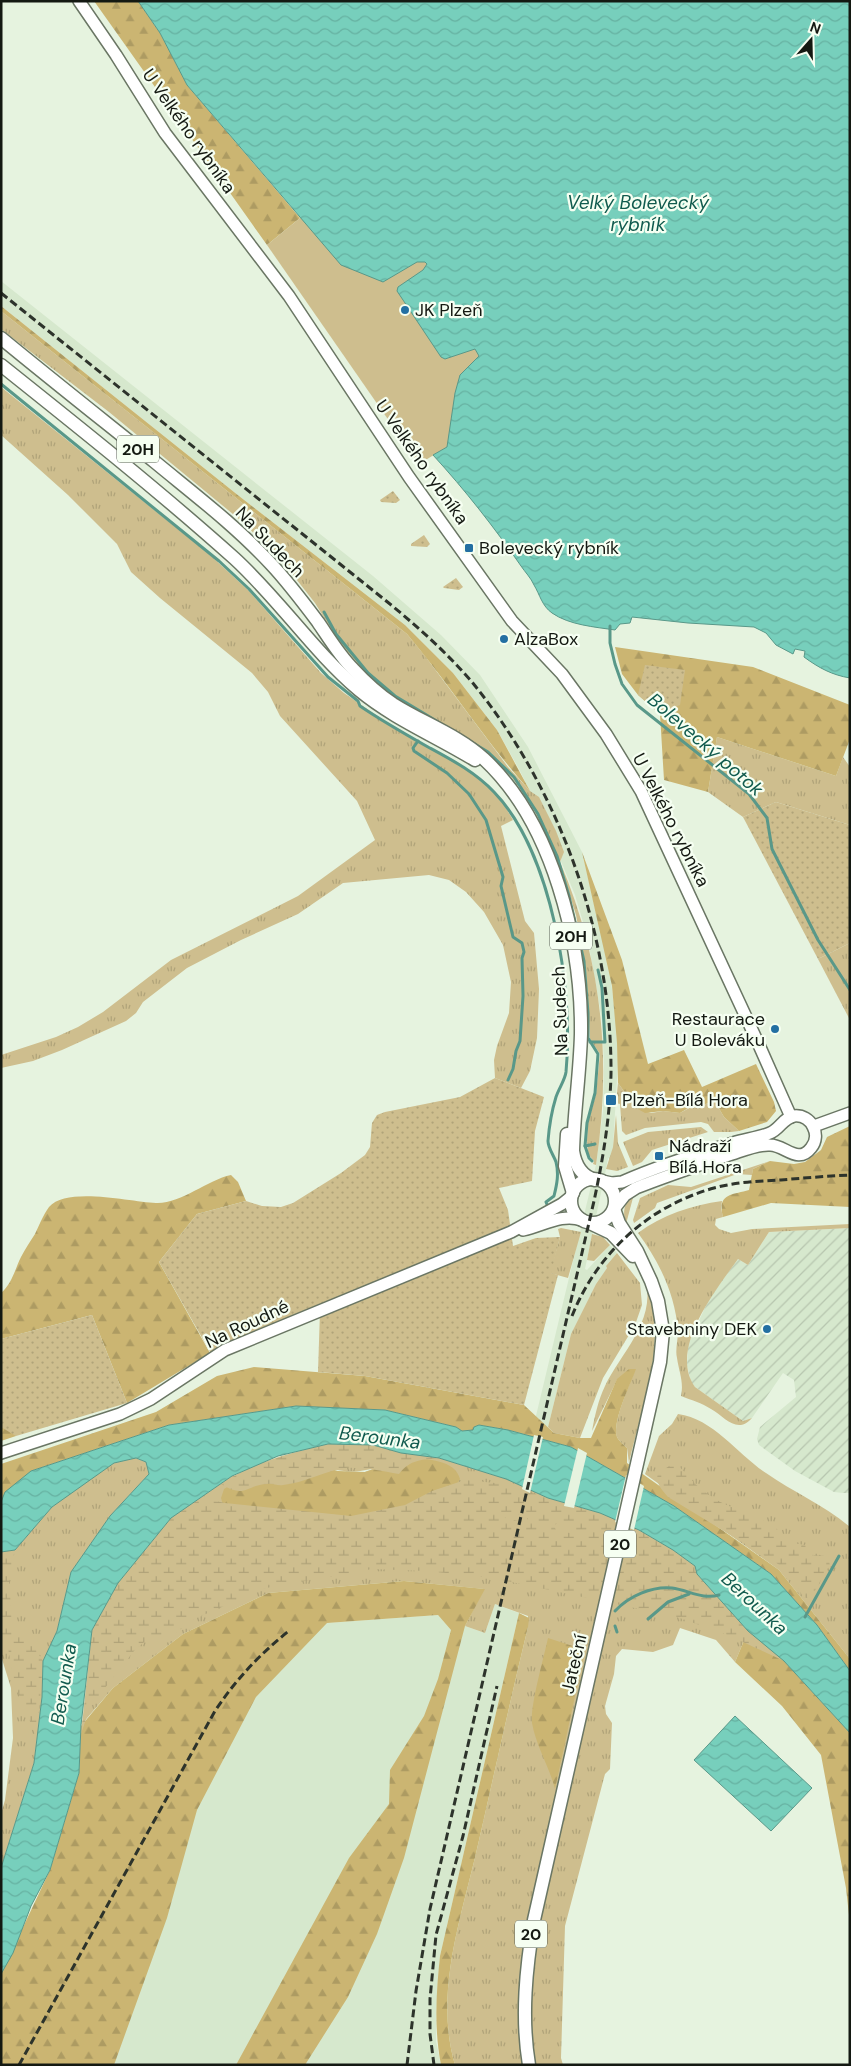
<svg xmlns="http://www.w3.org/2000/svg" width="851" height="2066" font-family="'DM Sans',sans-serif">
	<defs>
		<pattern id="industrial-furrows" width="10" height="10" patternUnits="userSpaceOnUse" patternTransform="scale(1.25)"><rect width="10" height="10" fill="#d6e8cd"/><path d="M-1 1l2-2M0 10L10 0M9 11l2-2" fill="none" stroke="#b7c6af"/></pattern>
		<pattern id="grass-tufts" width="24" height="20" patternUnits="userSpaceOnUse" patternTransform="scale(1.25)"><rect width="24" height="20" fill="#cebe8e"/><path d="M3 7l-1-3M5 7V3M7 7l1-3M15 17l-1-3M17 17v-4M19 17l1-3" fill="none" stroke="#b0a379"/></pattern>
		<pattern id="forest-firs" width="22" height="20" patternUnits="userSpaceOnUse" patternTransform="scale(1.25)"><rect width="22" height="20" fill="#cbb572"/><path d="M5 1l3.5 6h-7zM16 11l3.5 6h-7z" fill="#ad9b62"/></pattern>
		<pattern id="wetland-marsh" width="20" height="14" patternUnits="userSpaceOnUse" patternTransform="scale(1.25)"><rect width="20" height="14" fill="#cebe8e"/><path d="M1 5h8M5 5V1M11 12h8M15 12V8" fill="none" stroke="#b0a379"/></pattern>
		<pattern id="park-dots" width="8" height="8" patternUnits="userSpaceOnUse" patternTransform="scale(1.25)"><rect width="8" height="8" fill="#cebe8e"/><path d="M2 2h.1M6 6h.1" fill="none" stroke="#b0a379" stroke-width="1.8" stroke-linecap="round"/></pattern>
		<pattern id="water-waves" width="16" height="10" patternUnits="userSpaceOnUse" patternTransform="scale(1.25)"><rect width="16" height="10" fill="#77cfbc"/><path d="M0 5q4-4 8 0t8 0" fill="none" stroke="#66b1a1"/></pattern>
	</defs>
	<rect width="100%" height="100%" fill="#e6f3df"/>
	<g fill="#d6e8cd">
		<path d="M1 281 373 576 441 635 480 675 528 747 582 852 610 973 616 1021 618 1061 613 1147 610 1159 608 1158 606 1169 585 1269 587 1270 610 1245 617 1253 606 1266 607 1268 596 1284 571 1334 548 1427 535 1420 596 1165 603 1111 604 1065 602 1020 590 952 583 922 575 895 543 818 520 771 497 730 453 673 405 625 239 496 1 306Z"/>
		<path d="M495 1604 519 1613 440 1956 437 1992 436 2041 441 2065H1L286 1610 327 1623 438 1615 451 1630 465 1626 485 1633Z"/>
	</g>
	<path fill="url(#industrial-furrows)" d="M850 1228V1493H843L834 1492 795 1471 759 1445 757 1439 760 1427 796 1397 794 1380 783 1373 752 1418 743 1421 695 1387 691 1382 687 1366 688 1344 710 1297 738 1259 748 1265 769 1232Z"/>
	<g fill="url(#grass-tufts)" fill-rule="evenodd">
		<path d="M1 311 407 634 425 656 508 767 530 791 539 797 556 831 564 852 560 862C602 960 612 1060 596 1165L593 1164 594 1161 588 1154 587 1140 588 1123 596 1094 600 1054 590 1039 586 968 582 947 576 915 559 860 533 808 520 788 508 773 486 753 464 737 408 706 374 683 341 645 315 603 293 575 245 524 109 412 1 329Z"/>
		<path d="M1 387 209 554 248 590 321 673 344 693 392 726 457 763 487 784 503 803 513 820 501 826 525 921 534 933 539 989 537 1038 530 1071 521 1088 495 1078 494 1060 497 1046 509 1013 511 982 503 945 484 912 466 892 449 880 429 875 343 883 298 914 241 940 187 968 143 1002 136 1013 126 1021 62 1050 33 1061 1 1068V1055L56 1037 78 1027 103 1012 171 960 298 896 375 840 357 801 280 716 268 692 252 673 160 598 131 572 117 544 68 495 1 435Z"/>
		<path d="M717 737 836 776 843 757 850 767V825L776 802 743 817 708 792Z"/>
		<path d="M850 943V1020L818 959Z"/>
		<path d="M618 1083 636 1108 651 1113 663 1111 680 1113 691 1107H700L714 1100 724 1117 739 1131 731 1132H714L708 1124 701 1122 645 1128 626 1135 622 1131 620 1104 616 1103Z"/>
		<path d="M616 1115 618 1143 628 1167 617 1171 606 1169 613 1147Z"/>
		<path d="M701 1127 708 1132 652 1150 642 1162 633 1166 623 1142 648 1132Z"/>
		<path d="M770 1161 753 1169 752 1175 737 1174 657 1203 655 1208 634 1223 633 1220 640 1198 668 1185 691 1187Z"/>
		<path d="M634 1194 626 1224C622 1211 624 1202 634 1194Z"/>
		<path d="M722 1201 721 1208 723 1217 716 1219 715 1225 719 1229 731 1233 752 1229 850 1224V1228L769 1232 748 1265 738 1259C716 1290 668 1349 695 1387L743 1421 752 1418C737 1435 725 1417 711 1409 702 1403 691 1400 681 1396 684 1382 679 1372 677 1358 675 1350 678 1340 678 1331 675 1294 660 1263 638 1233 662 1215 692 1205 722 1201Z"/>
		<path d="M561 1228 581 1232 568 1278 550 1273 560 1237 558 1229Z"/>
		<path d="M592 1234 603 1237 610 1245 594 1261 587 1260Z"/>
		<path d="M617 1253 640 1283 642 1305 635 1325 603 1378 580 1438 554 1433 548 1427 571 1334 596 1284 607 1268 606 1266Z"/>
		<path d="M646 1282C669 1341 642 1405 629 1463L627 1448C624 1445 619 1441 617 1437 612 1421 630 1386 635 1369L617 1380 592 1431C595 1415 598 1401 605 1386 621 1353 655 1322 646 1282Z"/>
		<path d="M678 1414C714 1419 737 1454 766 1473 793 1492 824 1505 850 1527V1659L779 1570 645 1474 659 1436 672 1424Z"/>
		<path d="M401 1453 439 1458 506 1479 548 1498 748 1631 735 1662 716 1640 680 1628 673 1645 653 1652 622 1649 616 1656 614 1674 605 1706 606 1714 612 1723 610 1769 605 1774 565 1926 561 2058 563 2065H455C434 1993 461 1919 477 1849 494 1775 510 1701 528 1627V1616L495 1604 485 1633 465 1626 484 1589 404 1581 268 1593 183 1634 113 1688 81 1725 171 1518 232 1476ZM389 1463 260 1511 317 1465C347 1474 360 1474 389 1463Z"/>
		<path d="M135 1458 146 1462 149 1474 110 1516 71 1572 57 1631 43 1661 42 1697 34 1763 1 1868V1814L5 1800 13 1738 11 1688 1 1656V1552L15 1550 52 1507 77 1488 114 1463Z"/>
	</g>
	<g fill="url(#forest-firs)">
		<path d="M94 1H138L160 33 187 85 300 218 267 245Z"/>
		<path d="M1 306 239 496 405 625 453 673 497 730 530 791C485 741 450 685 407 634L1 311Z"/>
		<path d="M615 647 753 667 850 705V739L836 776 717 737 708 792 664 780 660 714 638 695 622 674Z"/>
		<path d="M582 852 622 960 648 1064 684 1050 702 1087 756 1064 774 1102 776 1111 767 1122 739 1131 724 1117 714 1100 700 1107H690L680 1113 663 1111 645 1113 636 1108 618 1083 617 1043 612 986Z"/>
		<path d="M850 1126V1207L771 1203 723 1217C717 1194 731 1195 749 1190L753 1169 770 1161 794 1164 805 1162 821 1150 827 1137Z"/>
		<path d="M231 1175 238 1182 246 1201 197 1214 159 1262 210 1353 127 1403 92 1315 1 1339V1293C12 1284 15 1269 21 1257 25 1249 30 1242 35 1234 39 1226 43 1215 49 1207 67 1186 131 1202 156 1203 181 1204 207 1180 231 1175Z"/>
		<path d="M1 1351 16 1436 1 1441Z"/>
		<path d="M254 1367 365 1376 524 1405 554 1433 580 1438H591L617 1379 629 1369H636C630 1386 612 1421 617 1437 619 1441 624 1445 627 1448V1463L779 1570 850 1659V1671L817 1625 771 1574 674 1506 571 1447 508 1430 479 1425 474 1427 473 1430 462 1431 456 1427 385 1410 296 1406 169 1425 31 1471 1 1502V1464L156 1412 217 1376Z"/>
		<path d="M410 1457C427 1460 455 1459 460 1479L450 1496 392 1520 223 1505 221 1498 224 1489 240 1479 317 1465 338 1471 365 1472Z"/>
		<path d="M404 1581 485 1589 465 1626 404 1858 377 1934 348 1997 305 2065H236L349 1858 389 1804 390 1770 424 1716 438 1679 451 1630 438 1615 327 1623 256 1697 197 1810 167 1918 114 2065H1V1974L50 1870 79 1773 81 1726 113 1688 183 1634 268 1593Z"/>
		<path d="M519 1613 529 1618 528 1627C510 1701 494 1775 477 1849 461 1919 434 1993 455 2065H441C434 2029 436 1993 440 1956Z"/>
		<path d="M748 1631 784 1661 850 1733V1924L846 1888 821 1755 782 1706 735 1662Z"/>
		<path d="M548 1638 585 1650 555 1789C549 1766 536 1746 532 1723 530 1706 544 1657 548 1638Z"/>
	</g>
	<g fill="url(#wetland-marsh)" fill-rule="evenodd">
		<path d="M328 1444 373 1445 401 1453 439 1458C421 1460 411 1459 399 1474 381 1471 363 1467 345 1468 324 1471 304 1483 283 1485 278 1486 272 1483 267 1484 245 1485 246 1499 221 1484 253 1462 291 1453 328 1444Z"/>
		<path d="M671 1465H678C689 1478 700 1490 715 1499 735 1511 760 1515 778 1530 781 1533 784 1539 787 1542L805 1545 808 1555 828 1556 830 1566C819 1577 820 1590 807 1598L803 1597 792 1576 778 1564 668 1497C662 1490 655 1483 658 1473Z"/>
		<path d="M465 1480 505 1484 548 1498 600 1513 639 1530 673 1550 695 1566 697 1574 748 1631 784 1661 730 1636 677 1617 488 1577 425 1571 372 1569 266 1588 194 1619 173 1635 151 1636 134 1651 90 1707 81 1734 92 1630 118 1583 171 1518 201 1498 225 1503 351 1516 405 1505 432 1491ZM504 1512 525 1516 528 1519 523 1522 505 1518ZM558 1522 571 1526 572 1532 570 1533 556 1530 554 1526Z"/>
		<path d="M15 1550 9 1583 13 1631 32 1644 43 1661 37 1738 15 1686 8 1648 1 1636V1552Z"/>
	</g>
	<g fill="url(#park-dots)">
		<path d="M393 491 400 500 396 503 381 502 380 500Z"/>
		<path d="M424 535 430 544 427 547 411 546V544Z"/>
		<path d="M456 578 463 587 459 590 444 588 443 587Z"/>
		<path d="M645 665 685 670 680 705 659 713 638 695Z"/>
		<path d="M776 802 850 825V943L818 959 743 817Z"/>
		<path d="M495 1078 544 1097 535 1131 532 1181 499 1188 508 1210 513 1246 536 1238 560 1237 551 1273 558 1275 524 1405 365 1376 318 1372 320 1311 213 1357 159 1262 197 1214 246 1201 262 1206 281 1207 293 1203 341 1173 365 1155 370 1147 372 1123 377 1115 385 1112 460 1097Z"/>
		<path d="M92 1315 127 1403 16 1436 1 1427V1339Z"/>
	</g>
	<path fill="#cebe8e" d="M385 156 546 374 447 447 419 464 267 245 300 218Z"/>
	<g fill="url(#water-waves)" stroke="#599889">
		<path d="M138 1H850V678C832 675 819 668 804 657L805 651 795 649 793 654 776 645 766 633 754 627 688 623 632 617 630 623 620 624 615 630C595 627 569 625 552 613 542 606 540 595 534 585 531 578 525 572 521 566 494 527 465 490 433 455L447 447 455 393 460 375 479 356 475 349 445 359 441 357 397 291 398 287 423 270 427 264 425 262H417L383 282 341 265 187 85 160 33Z"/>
		<path d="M296 1406 385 1410 456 1427 462 1431 473 1430 474 1427 479 1425 508 1430 571 1447 674 1506 771 1574 817 1625 850 1671V1733L784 1661 748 1631 697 1574 695 1566 673 1550 639 1530 600 1513 548 1498 506 1479 439 1458 401 1453 373 1445 328 1444 278 1456 232 1476 171 1518 118 1583 92 1630 81 1725 79 1773 50 1870 31 1906 13 1953 1 1974V1868L34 1763 42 1697 43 1661 57 1631 71 1572 110 1516 149 1474 146 1462 136 1458 114 1463 52 1507 15 1550 1 1552V1502L5 1492 31 1471 169 1425Z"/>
		<path d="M735 1716 812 1788 771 1831 694 1760Z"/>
	</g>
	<g fill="#e6f3df">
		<path d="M534 1435 543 1437 530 1493 522 1489Z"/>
		<path d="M578 1448 587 1453 574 1508 564 1506Z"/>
		<path d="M626 1475 644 1486 634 1530 615 1522Z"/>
	</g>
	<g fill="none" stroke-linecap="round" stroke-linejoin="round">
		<g stroke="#599889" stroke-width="3">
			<path d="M1 384 219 561 249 589 328 677 358 701 360 706C382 721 405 734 428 747 452 760 475 772 494 792 552 852 574 990 566 1072 565 1080 559 1088 556 1097 552 1110 549 1128 548 1141 548 1148 554 1156 556 1162 559 1174 557 1184 554 1196L546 1202 548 1207"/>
			<path d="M324 612 336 634 368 673 395 696 488 752 514 777 538 814 557 856 569 896 584 961 588 1013V1038L598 1054 595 1093 587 1123 585 1146 589 1158 592 1161"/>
			<path d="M610 626V643L615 664 622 684 637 705 749 794 767 818 772 849 818 940 850 990"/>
			<path d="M418 741 413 748 414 751 447 773 469 794 486 820 503 877 501 886 513 937 522 943 524 952 522 958 523 996 520 1041 516 1051 513 1069 508 1080"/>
			<path d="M590 1042H605L602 988 598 970"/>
			<path d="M585 1146 595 1144"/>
			<path d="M615 1611C629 1596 652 1586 672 1588 688 1590 703 1600 719 1595"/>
			<path d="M805 1617 839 1556"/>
			<path d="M648 1619 668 1602 689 1594"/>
			<path d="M615 1626 617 1632"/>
		</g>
		<g stroke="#6a7664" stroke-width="14">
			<g id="secondary">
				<path d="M79 1 116 55 165 133 289 296 409 477 512 621 562 674 606 734 641 791 759 1045 791 1117"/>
				<path d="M814 1126 850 1113"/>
				<path d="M602 1181 612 1183 622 1182C658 1166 696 1154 733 1143 745 1139 758 1138 770 1133 780 1129 783 1118 794 1116 811 1114 822 1135 811 1148 798 1165 785 1145 770 1145 756 1144 740 1152 726 1156 696 1166 666 1176 636 1188L625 1195 614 1209"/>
				<path d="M523 1230C543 1226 561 1213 582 1220"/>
				<path d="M1 1453 120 1414 151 1399 225 1350 511 1232 562 1204 572 1196"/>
			</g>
		</g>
		<g stroke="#6a7664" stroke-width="15">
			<g id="primary">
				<path d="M1 338C52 380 104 421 155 462 195 495 236 526 271 564 288 582 303 602 318 622 329 638 339 655 353 669 365 682 378 694 393 704 423 723 458 735 484 759 553 823 582 943 581 1034 580 1073 574 1112 573 1151 575 1164 581 1176 595 1180"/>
				<path d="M1 365C80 428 159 491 234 558 279 599 313 651 359 690 394 719 436 736 475 760"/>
				<path d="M567 1134 565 1166 573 1193"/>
				<circle cx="593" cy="1201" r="22"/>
				<path d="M590 1223 611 1233 633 1256"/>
				<path d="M529 2065C521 2017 526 1968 534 1920L660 1362 663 1331 658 1301 651 1281 637 1251 619 1223 614 1209"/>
			</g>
		</g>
		<use href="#secondary" stroke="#fff" stroke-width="11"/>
		<use href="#primary" stroke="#fff" stroke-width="12"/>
		<g stroke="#2d332b" stroke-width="3" stroke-dasharray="8 4" stroke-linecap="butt">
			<path d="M1 293 390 604C419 628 447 653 472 682 560 790 612 935 611 1074 610 1117 603 1159 594 1201L430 1909 416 1991 407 2065"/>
			<path d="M572 1316C597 1253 649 1206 714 1188 736 1182 759 1181 781 1180 804 1178 827 1176 850 1175"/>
			<path d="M19 2065 215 1711C236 1679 261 1653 290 1630"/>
			<path d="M434 2065 430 2034V1999L436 1935 463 1836 497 1686"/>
		</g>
	</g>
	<g fill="#236fa2" stroke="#f6fff2" stroke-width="2">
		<circle cx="405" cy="310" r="5"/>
		<rect x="464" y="543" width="10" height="10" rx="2.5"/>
		<circle cx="504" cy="639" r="5"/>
		<circle cx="775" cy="1029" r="5"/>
		<rect x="605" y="1094" width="12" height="12" rx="2.5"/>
		<rect x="654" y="1151" width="10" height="10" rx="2.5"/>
		<circle cx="767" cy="1329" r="5"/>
	</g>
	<g text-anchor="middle" stroke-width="4.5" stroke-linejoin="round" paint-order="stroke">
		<g fill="#f6fff2" stroke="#585e55" stroke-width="1">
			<rect x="117" y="435.5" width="42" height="27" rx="4"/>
			<rect x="550" y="922.5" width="42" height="27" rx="4"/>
			<rect x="604" y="1530.5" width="32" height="27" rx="4"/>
			<rect x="515" y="1920.5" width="32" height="27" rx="4"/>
		</g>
		<g font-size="16" font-weight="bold" fill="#141912">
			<text x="138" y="455">20H</text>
			<text x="571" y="942">20H</text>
			<text x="620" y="1550">20</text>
			<text x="531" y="1940">20</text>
		</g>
		<g font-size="18" fill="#141912" stroke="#f6fff2">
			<text transform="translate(189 131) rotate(55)" y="6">U Velkého rybníka</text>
			<text transform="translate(422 462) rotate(55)" y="6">U Velkého rybníka</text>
			<text transform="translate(270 542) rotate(46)" y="6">Na Sudech</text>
			<text transform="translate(671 820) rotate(63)" y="6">U Velkého rybníka</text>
			<text transform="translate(560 1011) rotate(-92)" y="6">Na Sudech</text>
			<text transform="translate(247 1324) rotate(-25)" y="6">Na Roudné</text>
			<text transform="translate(574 1664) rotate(-77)" y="6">Jateční</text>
		</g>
		<g font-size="18" fill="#141912" stroke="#f6fff2" text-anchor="start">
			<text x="415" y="316">JK Plzeň</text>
			<text x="479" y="554">Bolevecký rybník</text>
			<text x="514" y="645">AlzaBox</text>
			<text x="765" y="1025" text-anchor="end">Restaurace<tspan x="765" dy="21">U Boleváku</tspan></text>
			<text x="622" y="1106">Plzeň-Bílá Hora</text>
			<text x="669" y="1152">Nádraží<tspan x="669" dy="21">Bílá Hora</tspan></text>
			<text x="757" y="1335" text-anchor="end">Stavebniny DEK</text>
		</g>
		<g font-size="19" font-style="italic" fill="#115b4e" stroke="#f6fff2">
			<text x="638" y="209">Velký Bolevecký<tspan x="638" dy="22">rybník</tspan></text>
			<text transform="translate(706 744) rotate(41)" y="7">Bolevecký potok</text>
			<text transform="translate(380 1437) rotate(7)" y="7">Berounka</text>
			<text transform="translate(755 1603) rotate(43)" y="7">Berounka</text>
			<text transform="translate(63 1684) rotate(-81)" y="7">Berounka</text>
		</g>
	</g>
	<rect width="851" height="2066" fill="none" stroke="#141912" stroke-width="5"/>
	<g transform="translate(811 40) rotate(20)" stroke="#f6fff2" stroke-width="4" paint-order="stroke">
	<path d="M0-4L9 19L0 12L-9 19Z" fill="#141912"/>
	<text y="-8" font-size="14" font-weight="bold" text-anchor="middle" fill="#141912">N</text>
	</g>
</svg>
